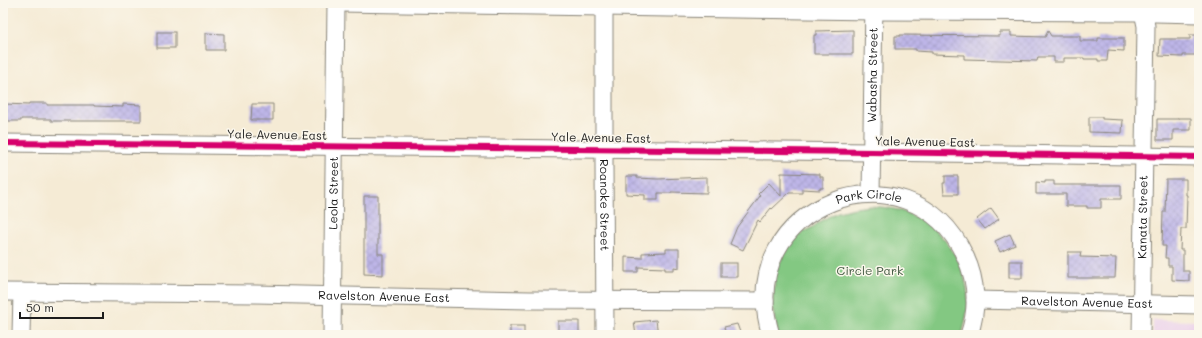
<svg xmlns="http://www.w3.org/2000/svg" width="1202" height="338" font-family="Mali,sans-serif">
	<defs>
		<pattern id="building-cross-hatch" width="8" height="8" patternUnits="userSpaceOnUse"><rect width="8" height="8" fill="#beb6e8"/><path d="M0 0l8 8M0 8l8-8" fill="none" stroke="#a39cc6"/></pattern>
	</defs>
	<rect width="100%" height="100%" fill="#fbf7ec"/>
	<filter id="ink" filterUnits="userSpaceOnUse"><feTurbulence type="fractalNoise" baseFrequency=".025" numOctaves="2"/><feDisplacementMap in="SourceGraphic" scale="8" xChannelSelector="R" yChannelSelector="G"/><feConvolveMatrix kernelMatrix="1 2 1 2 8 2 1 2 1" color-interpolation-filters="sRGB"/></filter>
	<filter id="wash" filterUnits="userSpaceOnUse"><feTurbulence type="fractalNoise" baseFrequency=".012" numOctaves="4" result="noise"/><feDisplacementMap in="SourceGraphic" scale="16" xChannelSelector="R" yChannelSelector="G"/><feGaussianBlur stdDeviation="0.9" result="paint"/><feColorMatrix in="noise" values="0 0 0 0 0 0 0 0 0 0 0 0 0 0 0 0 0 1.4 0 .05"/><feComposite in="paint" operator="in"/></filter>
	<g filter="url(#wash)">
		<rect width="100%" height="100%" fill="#f5ebd5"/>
		<path fill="#ebd1eb" d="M1153 320 1199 321V335H1153Z"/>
		<path fill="#83c882" stroke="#50724f" d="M870 206C882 207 893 208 904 212 940 225 966 259 968 299 968 311 965 323 962 335H778L772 306 776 271 793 237 810 229 824 219 838 212 855 208Z"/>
		<g id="blocks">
			<g fill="url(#building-cross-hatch)">
				<path d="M853 30V54H814V35H816V31Z"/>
				<path d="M1048 31 1051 36H1080V41H1098V38H1124V51L1108 50 1107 61H1098V59H1084V58H1064V62H1054V57H1038L1037 61 964 59V55L932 54V52L916 51V49H895V36H900V35L1000 36V32H1011V36L1045 37Z"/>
				<rect x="157" y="32" width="18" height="16"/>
				<path d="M206 33 224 34V50H206Z"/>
				<path d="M1190 35H1199V55H1183V57L1159 56 1160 39H1190Z"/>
				<path d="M29 103H47V105H94V106L123 107V104L141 105V121H51V119H21V121H4V104L29 105Z"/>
				<path d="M252 104H273V120H251Z"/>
				<path d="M1089 117H1102V119L1123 120 1122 133 1089 132Z"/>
				<path d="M1178 118H1191V130H1173V140H1157V119H1178Z"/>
				<path d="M781 173 820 174V177H823V188H820V190L802 189V193H789L772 209 771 208 760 222 758 220 743 250 730 244 737 227 760 196 758 194 769 183 781 196Z"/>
				<path d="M626 176H637V178L658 179 707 177V193L671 192V193H658V200H645V195L626 194Z"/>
				<path d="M945 176H958V194H944L943 183H945Z"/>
				<path d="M1166 179H1186V195H1187L1186 229H1181L1180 250H1183V271H1189V281L1172 280V266H1168V258H1165L1166 246H1162L1163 212H1165Z"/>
				<path d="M1045 181H1054V185H1121V199H1101V208H1087V206H1066V194H1036V182L1045 183Z"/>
				<path d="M364 196H378V254H383V275L364 274Z"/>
				<path d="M991 208 999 219 985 229 977 219Z"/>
				<path d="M1010 234 1015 245 1000 252 995 241Z"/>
				<path d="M666 249H679V268L674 267V270H665V268L638 267V272H625V257L642 258V253L666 252Z"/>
				<path d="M1068 252H1081L1080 257 1116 258 1115 278H1068Z"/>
				<rect x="1009" y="261" width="13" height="17"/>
				<rect x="721" y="263" width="16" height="14"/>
				<path d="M656 320 658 335H636L634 322Z"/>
				<rect x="558" y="321" width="21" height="13"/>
				<path d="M737 324 741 335H726L724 327Z"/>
				<rect x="510" y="326" width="14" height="9"/>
			</g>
		</g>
	</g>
	<g filter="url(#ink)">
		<use href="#blocks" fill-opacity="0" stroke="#888478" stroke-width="1"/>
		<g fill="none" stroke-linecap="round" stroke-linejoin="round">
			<g stroke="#888478" stroke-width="19">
				<g id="minor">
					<path d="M339 3 874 11 1143 12 1155 13 1199 14"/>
					<path id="s1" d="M604 3V164L605 335"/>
					<path d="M3 143 872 152 1199 157"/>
					<path id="s2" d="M871 194 874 3"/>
					<path id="s3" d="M3 292 256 294 530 300 765 301"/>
					<path id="s4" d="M975 300 1199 305"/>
					<path d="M21 335 22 292"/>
					<path id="s5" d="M332 335 336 3"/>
					<path id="s6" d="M771 335C730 204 910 138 965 256 977 281 978 309 969 335"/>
					<path id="s7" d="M1141 335 1146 26 1143 12V3"/>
				</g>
			</g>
			<use href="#minor" stroke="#fff" stroke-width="17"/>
			<g stroke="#fbf7ec" stroke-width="8">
				<path id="cycleway" d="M3 143 872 152 1199 157"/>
			</g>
			<use href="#cycleway" stroke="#d6006c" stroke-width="6"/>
		</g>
	</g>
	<g text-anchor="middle" stroke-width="3" stroke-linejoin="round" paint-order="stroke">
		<g font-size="12" fill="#1c1c1c" stroke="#fbf7ec">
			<text dy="4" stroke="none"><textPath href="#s2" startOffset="119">Wabasha Street</textPath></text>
			<text transform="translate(277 135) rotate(1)" y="4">Yale Avenue East</text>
			<text transform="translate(601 138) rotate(1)" y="4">Yale Avenue East</text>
			<text transform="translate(925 142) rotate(1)" y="4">Yale Avenue East</text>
			<text dy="4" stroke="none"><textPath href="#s5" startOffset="142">Leola Street</textPath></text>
			<text dy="4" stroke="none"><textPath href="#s6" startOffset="200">Park Circle</textPath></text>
			<text dy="4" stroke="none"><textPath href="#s1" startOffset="202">Roanoke Street</textPath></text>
			<text dy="4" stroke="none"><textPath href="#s7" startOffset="118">Kanata Street</textPath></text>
			<text dy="4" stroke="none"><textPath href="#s3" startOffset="381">Ravelston Avenue East</textPath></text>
			<text dy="4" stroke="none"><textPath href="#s4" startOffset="112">Ravelston Avenue East</textPath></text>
		</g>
		<g font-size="12" fill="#405840" stroke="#fbf7ec">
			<text x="870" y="275">Circle Park</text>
		</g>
	</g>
	<rect width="1202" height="338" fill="none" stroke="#fbf7ec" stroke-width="16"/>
	<path d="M20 312v6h83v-6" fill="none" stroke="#1c1c1c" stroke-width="2"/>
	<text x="26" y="312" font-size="12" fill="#1c1c1c" stroke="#fbf7ec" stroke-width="3" paint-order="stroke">50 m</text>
</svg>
